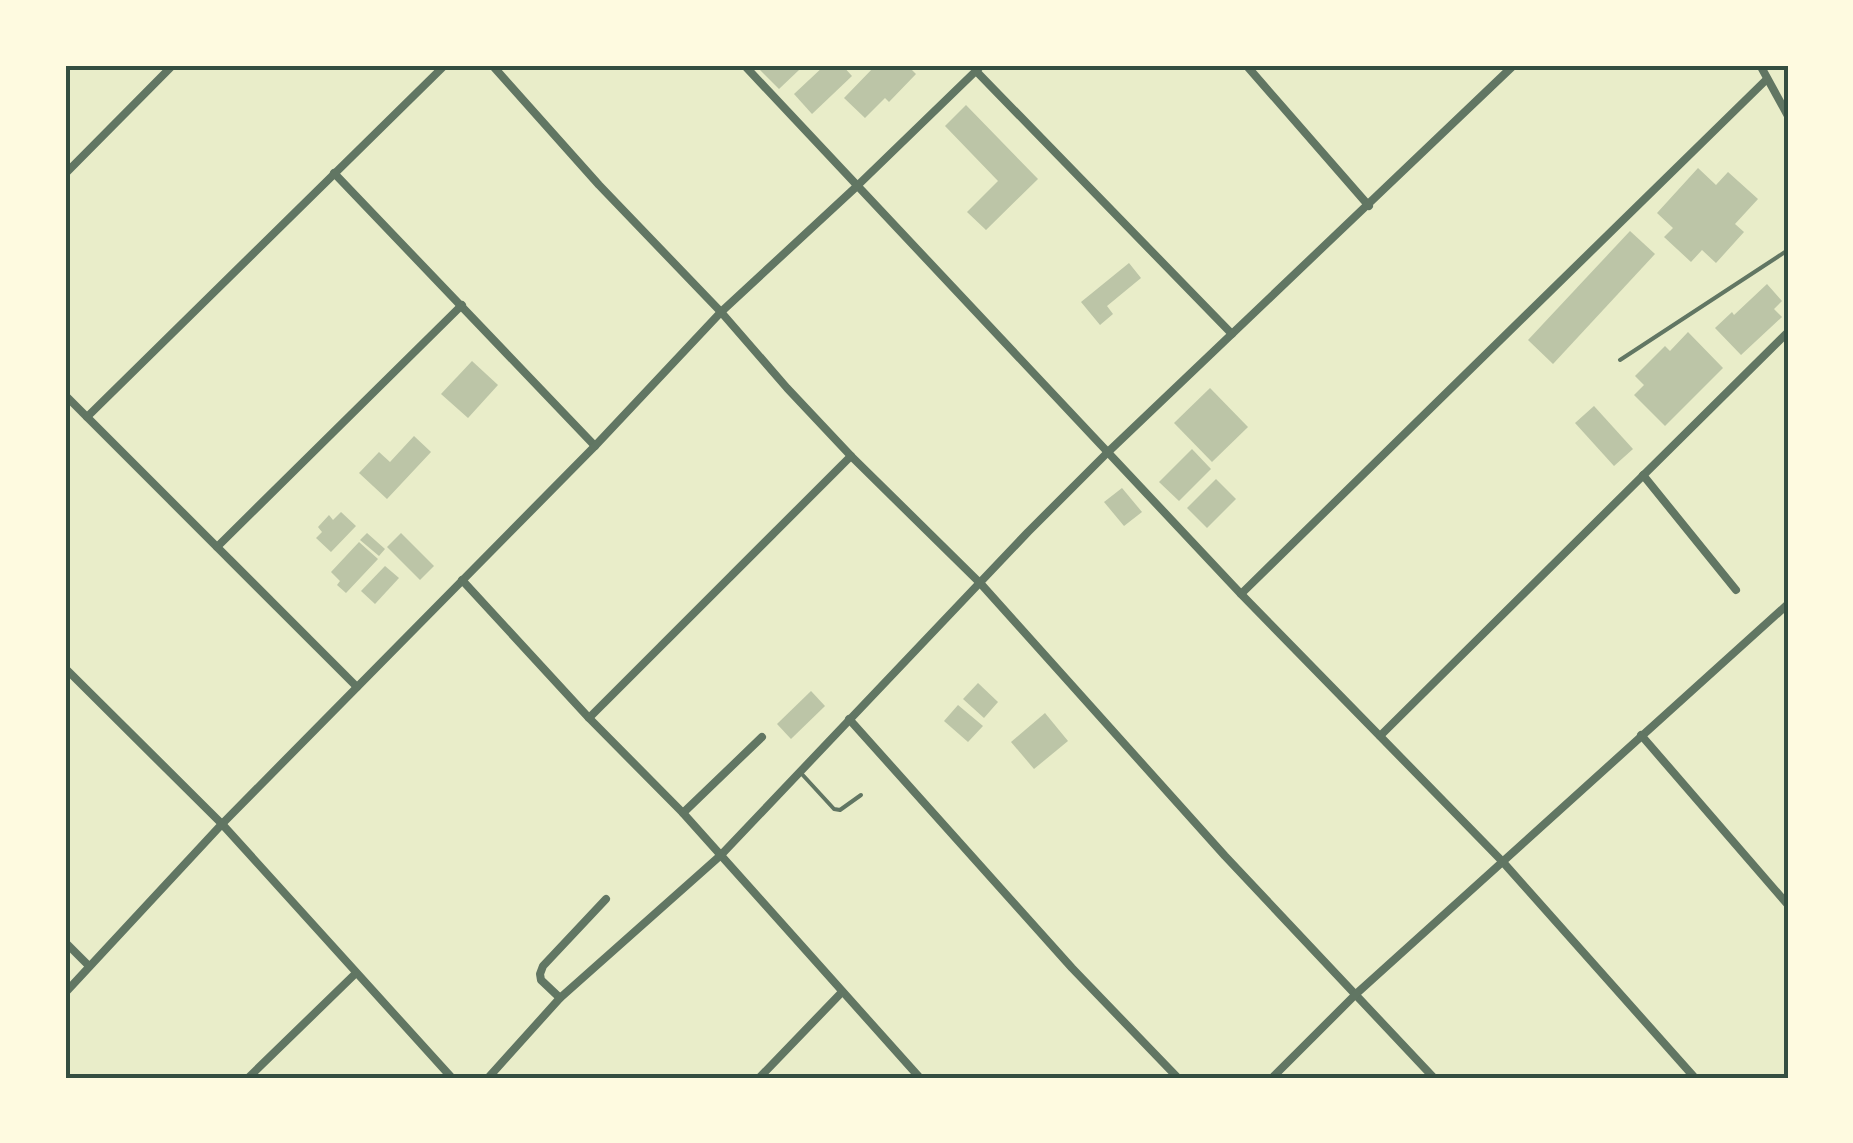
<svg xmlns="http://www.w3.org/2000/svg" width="1853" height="1143" font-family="'Fira Sans Condensed',sans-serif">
	<rect width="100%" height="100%" fill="#e9edc9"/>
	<g fill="#bcc5a7">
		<path d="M755 65H795L799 70 779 89Z"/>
		<path d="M825 65H842L852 76 812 114 794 94Z"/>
		<path d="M876 65H907L916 74 889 102 885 98 865 118 844 98Z"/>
		<path d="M966 105 1038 179 986 230 967 212 998 181 945 126Z"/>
		<path d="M1698 168 1716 185 1728 172 1758 199 1735 224 1744 232 1716 263 1702 250 1691 262 1664 237 1673 228 1657 213Z"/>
		<path d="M1630 231 1655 254 1553 364 1528 340Z"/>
		<path d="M1129 263 1141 278 1107 306 1113 314 1100 325 1081 302Z"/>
		<path d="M1767 284 1782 301 1774 309 1782 317 1741 355 1715 328 1732 312 1734 315Z"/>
		<path d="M1688 332 1723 368 1665 426 1634 395 1644 385 1635 376 1665 346 1670 351Z"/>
		<path d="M472 361 498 385 468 418 441 394Z"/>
		<path d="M1210 388 1248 427 1212 462 1174 423Z"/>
		<path d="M1594 406 1633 449 1614 466 1575 423Z"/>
		<path d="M414 436 431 452 387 499 359 473 379 452 390 462Z"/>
		<path d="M1192 449 1211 469 1179 501 1159 482Z"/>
		<path d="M1216 479 1236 499 1207 528 1187 508Z"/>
		<path d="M1122 488 1142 512 1124 526 1104 502Z"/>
		<path d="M341 512 356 526 331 552 316 538 322 532 318 527 329 515 333 520Z"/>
		<path d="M367 533 385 549 379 556 360 540Z"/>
		<path d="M401 533 434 566 420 580 387 547Z"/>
		<path d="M359 542 378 559 346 593 337 585 340 581 331 572Z"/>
		<path d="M385 566 399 578 375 604 361 591Z"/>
		<path d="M978 683 998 702 984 718 963 699Z"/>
		<path d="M811 691 825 706 791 739 777 724Z"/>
		<path d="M958 705 983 726 968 742 944 721Z"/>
		<path d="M1045 713 1068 741 1034 769 1011 742Z"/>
	</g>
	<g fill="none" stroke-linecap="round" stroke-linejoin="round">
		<g stroke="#617663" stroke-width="4">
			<path d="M1620 360 1788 250"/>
			<path d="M65 547 68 542"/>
			<path d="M800 772 834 809 840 810 861 795"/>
		</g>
		<g stroke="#617663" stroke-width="8">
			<path d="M492 65 599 185 721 312 787 388 851 456 981 584 1225 856 1434 1078"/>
			<path d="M744 65 1241 594 1502 861 1695 1078"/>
			<path d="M1246 65 1369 206"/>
			<path d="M1760 65 1788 116"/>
			<path d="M976 71 1232 334"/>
			<path d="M334 173 595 446"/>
			<path d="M65 174 173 65"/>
			<path d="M65 395 357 687"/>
			<path d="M87 417 445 65"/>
			<path d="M1643 475 1736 590"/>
			<path d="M217 547 462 305"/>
			<path d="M462 580 589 718 683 813 920 1078"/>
			<path d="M1241 594 1767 79"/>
			<path d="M65 668 222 824 452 1078"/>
			<path d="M589 718 851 456"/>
			<path d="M849 719 1072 968 1178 1078"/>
			<path d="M1641 735 1788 905"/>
			<path d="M1380 736 1788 332"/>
			<path d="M683 813 762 737"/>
			<path d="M65 942 89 966"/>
			<path d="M65 993 222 824 595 446 721 312 856 187 982 65"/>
			<path d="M560 998 541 980 540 974 543 966 606 899"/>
			<path d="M248 1078 355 974"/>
			<path d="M488 1078 560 998 721 855 1028 532 1107 453 1514 65"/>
			<path d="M759 1078 842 992"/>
			<path d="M1272 1078 1356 994 1788 604"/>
		</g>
	</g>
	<rect width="1853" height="1143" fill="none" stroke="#fefae0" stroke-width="135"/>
	<rect x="68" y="68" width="1718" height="1008" fill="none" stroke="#344e41" stroke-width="4"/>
</svg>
